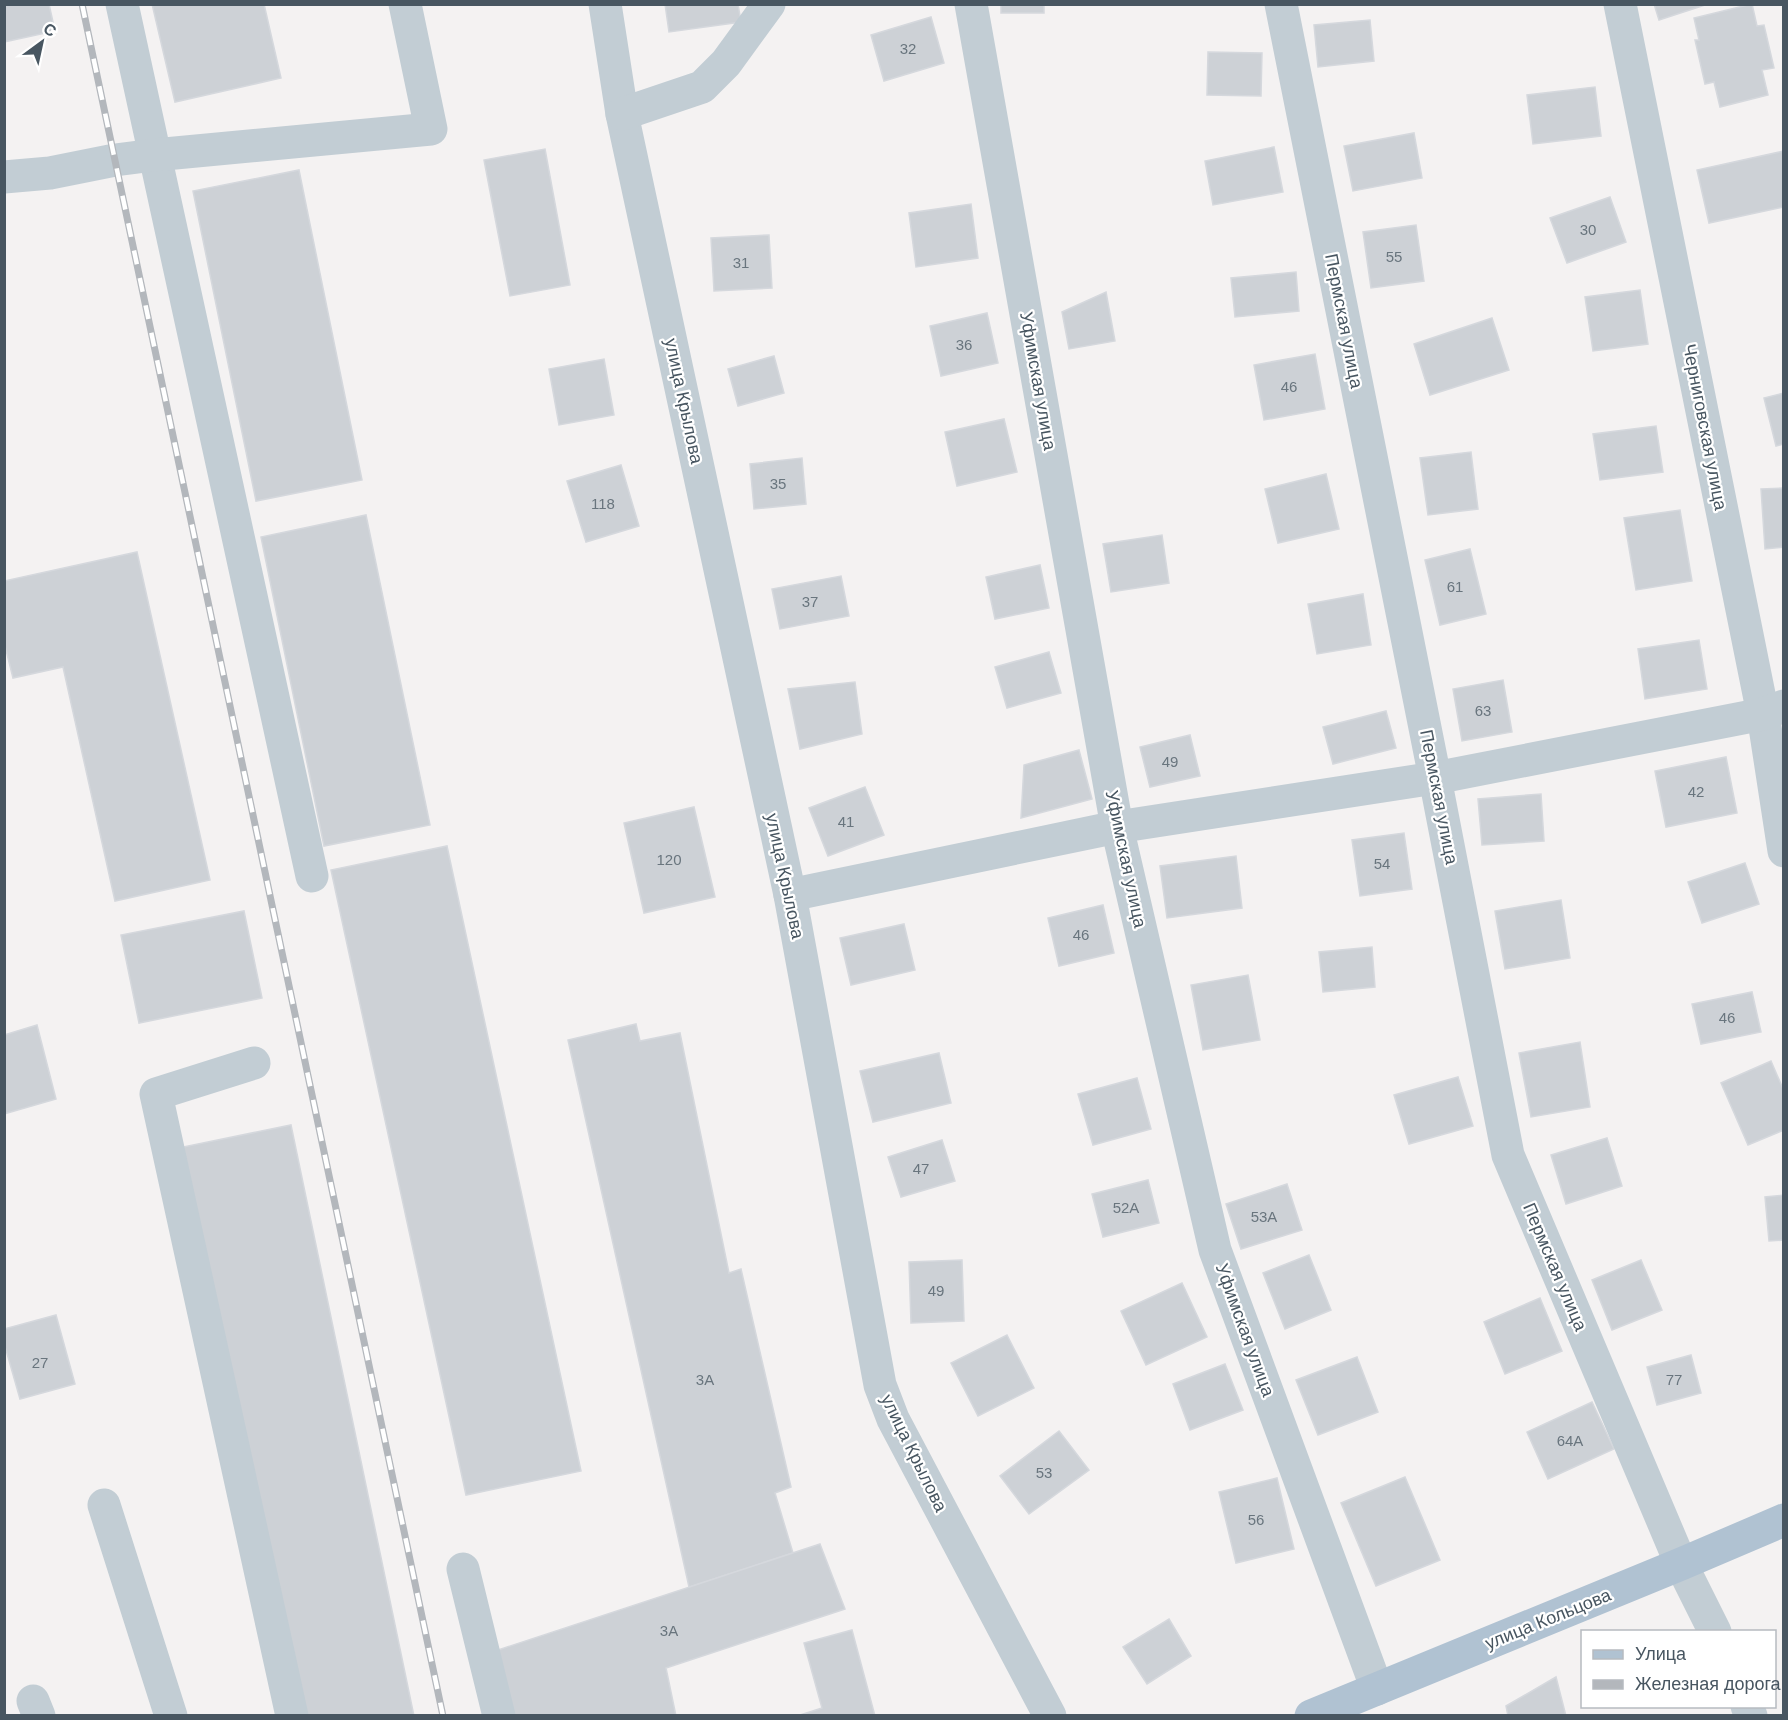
<svg xmlns="http://www.w3.org/2000/svg" width="1788" height="1720" font-family="Helvetica,sans-serif">
	<rect width="100%" height="100%" fill="#f4f2f2"/>
	<g fill="#cdd1d6" stroke="#d5d8dd" stroke-width="1.5">
		<path d="M4 4H49L55 31 4 42Z"/>
		<path d="M152 4H264L281 78 175 102Z"/>
		<path d="M665 4H738L741 22 669 32Z"/>
		<rect x="1001" y="4" width="43" height="9"/>
		<path d="M1654 4H1708L1659 20Z"/>
		<path d="M1752 4 1757 26 1764 25 1774 68 1762 70 1768 95 1720 107 1714 82 1705 84 1695 40H1699L1694 18Z"/>
		<path d="M931 17 944 63 884 81 871 35Z"/>
		<path d="M1370 20 1374 61 1318 67 1314 25Z"/>
		<path d="M1208 52 1262 53 1261 96 1207 95Z"/>
		<path d="M1595 87 1601 136 1533 144 1527 95Z"/>
		<path d="M1414 133 1422 178 1353 191 1344 146Z"/>
		<path d="M1274 147 1283 192 1213 205 1205 161Z"/>
		<path d="M545 149 570 285 510 296 484 160Z"/>
		<path d="M1784 151V207L1709 223 1697 170Z"/>
		<path d="M299 170 362 480 256 501 193 191Z"/>
		<path d="M1610 197 1626 242 1567 263 1550 218Z"/>
		<path d="M971 204 978 258 916 267 909 213Z"/>
		<path d="M1416 225 1424 281 1371 288 1363 232Z"/>
		<path d="M769 235 772 288 714 291 711 238Z"/>
		<path d="M1296 272 1299 311 1235 317 1231 278Z"/>
		<path d="M1640 290 1648 344 1593 351 1585 297Z"/>
		<path d="M1106 292 1115 341 1069 349 1062 312Z"/>
		<path d="M987 313 998 363 941 376 930 326Z"/>
		<path d="M1492 318 1509 370 1430 395 1414 344Z"/>
		<path d="M1315 354 1325 409 1264 420 1254 365Z"/>
		<path d="M774 356 784 393 738 406 728 369Z"/>
		<path d="M604 359 614 415 559 425 549 369Z"/>
		<path d="M1784 393V444L1776 446 1764 398Z"/>
		<path d="M1004 419 1017 472 957 486 945 432Z"/>
		<path d="M1656 426 1663 472 1600 480 1593 434Z"/>
		<path d="M1471 452 1478 509 1428 515 1420 458Z"/>
		<path d="M802 458 806 504 754 509 750 464Z"/>
		<path d="M621 465 639 526 586 542 567 481Z"/>
		<path d="M1326 474 1339 529 1278 543 1265 489Z"/>
		<path d="M1784 488V547L1765 549 1761 489Z"/>
		<path d="M1680 510 1692 581 1636 590 1624 518Z"/>
		<path d="M366 515 430 825 324 846 261 537Z"/>
		<path d="M1162 535 1169 583 1111 592 1103 544Z"/>
		<path d="M1470 549 1486 614 1440 625 1425 560Z"/>
		<path d="M137 552 210 880 115 901 63 667 13 678 4 642V581Z"/>
		<path d="M1040 565 1049 608 995 619 986 577Z"/>
		<path d="M841 576 849 616 780 629 772 589Z"/>
		<path d="M1363 594 1371 645 1317 654 1308 604Z"/>
		<path d="M1699 640 1707 689 1645 699 1638 649Z"/>
		<path d="M1049 652 1061 693 1007 708 995 667Z"/>
		<path d="M1503 680 1512 732 1462 741 1453 689Z"/>
		<path d="M855 682 862 734 800 749 788 689Z"/>
		<path d="M1386 711 1396 748 1333 764 1323 727Z"/>
		<path d="M1190 735 1200 776 1150 787 1140 747Z"/>
		<path d="M1079 750 1092 799 1021 818 1024 765Z"/>
		<path d="M1726 757 1737 813 1666 827 1655 771Z"/>
		<path d="M865 787 884 835 828 856 809 808Z"/>
		<path d="M1541 794 1544 841 1482 845 1478 799Z"/>
		<path d="M694 807 715 897 644 913 624 823Z"/>
		<path d="M1404 833 1412 889 1360 896 1352 840Z"/>
		<path d="M447 846 581 1471 466 1495 331 870Z"/>
		<path d="M1236 856 1242 908 1167 918 1160 866Z"/>
		<path d="M1745 863 1759 904 1702 923 1688 882Z"/>
		<path d="M1561 900 1570 958 1505 969 1495 911Z"/>
		<path d="M1103 905 1114 953 1059 966 1048 918Z"/>
		<path d="M244 911 262 998 139 1023 121 935Z"/>
		<path d="M904 924 915 970 851 985 840 938Z"/>
		<path d="M1372 947 1375 987 1323 992 1319 952Z"/>
		<path d="M1248 975 1260 1040 1203 1050 1191 985Z"/>
		<path d="M1752 992 1761 1032 1701 1044 1692 1004Z"/>
		<path d="M636 1024 640 1041 680 1033 729 1273 741 1269 791 1487 775 1493 793 1553 689 1587 568 1040Z"/>
		<path d="M37 1025 56 1099 4 1114V1035Z"/>
		<path d="M1580 1042 1590 1107 1531 1117 1519 1053Z"/>
		<path d="M939 1053 951 1103 873 1122 860 1071Z"/>
		<path d="M1771 1061 1784 1091V1130L1748 1145 1721 1083Z"/>
		<path d="M1458 1077 1473 1126 1409 1144 1394 1095Z"/>
		<path d="M1137 1078 1151 1129 1093 1145 1078 1094Z"/>
		<path d="M291 1125 414 1716H301L183 1147Z"/>
		<path d="M1607 1138 1622 1186 1566 1204 1551 1155Z"/>
		<path d="M942 1140 955 1181 901 1197 888 1157Z"/>
		<path d="M1148 1180 1159 1223 1103 1237 1092 1194Z"/>
		<path d="M1287 1184 1302 1230 1241 1249 1226 1204Z"/>
		<path d="M1784 1195V1240L1769 1241 1765 1197Z"/>
		<path d="M1309 1255 1331 1310 1285 1329 1263 1273Z"/>
		<path d="M962 1260 964 1321 911 1323 909 1262Z"/>
		<path d="M1641 1260 1662 1310 1612 1330 1592 1280Z"/>
		<path d="M1182 1283 1207 1337 1146 1365 1121 1311Z"/>
		<path d="M1540 1298 1562 1351 1505 1374 1484 1322Z"/>
		<path d="M56 1315 75 1384 20 1399 4 1343V1329Z"/>
		<path d="M1007 1335 1034 1388 978 1416 951 1363Z"/>
		<path d="M1691 1355 1701 1393 1657 1405 1647 1367Z"/>
		<path d="M1357 1357 1378 1412 1318 1435 1296 1380Z"/>
		<path d="M1225 1364 1243 1410 1190 1430 1173 1384Z"/>
		<path d="M1592 1402 1614 1449 1548 1479 1527 1432Z"/>
		<path d="M1059 1431 1089 1470 1029 1514 1000 1476Z"/>
		<path d="M1405 1477 1440 1560 1376 1586 1341 1503Z"/>
		<path d="M1277 1478 1294 1549 1236 1563 1219 1492Z"/>
		<path d="M820 1544 845 1609 666 1668 676 1716H502L492 1652Z"/>
		<path d="M1169 1619 1191 1656 1147 1684 1123 1647Z"/>
		<path d="M852 1630 875 1716H797L822 1708 804 1643Z"/>
		<path d="M1556 1677 1566 1716H1508L1506 1706Z"/>
	</g>
	<g fill="none" stroke-linecap="round" stroke-linejoin="round">
		<g stroke="#c2cdd4" stroke-width="33">
			<path d="M122 4 312 876"/>
			<path d="M605 4 622 114 790 895 880 1385 893 1419 1050 1716"/>
			<path d="M971 4 1117 827 1215 1250 1377 1689"/>
			<path d="M1281 4 1435 778 1508 1155 1681 1564 1715 1632"/>
			<path d="M1620 4 1763 714 1784 851"/>
			<path d="M622 114 702 87 726 63 769 4"/>
			<path d="M4 177 50 173 115 160 154 155 431 129 405 4"/>
			<path d="M790 895 1117 827 1435 778 1763 714 1784 706"/>
			<path d="M254 1063 156 1094 292 1716"/>
			<path d="M104 1505 171 1716"/>
			<path d="M463 1569 499 1716"/>
			<path d="M33 1701 39 1716"/>
			<path d="M1747 1706 1751 1716"/>
		</g>
		<path stroke="#b0c2d2" stroke-width="33" d="M1311 1716 1681 1564 1784 1520"/>
		<g stroke="#b3b7bc" stroke-width="7">
			<path id="rail" d="M82 4 443 1716"/>
		</g>
		<use href="#rail" stroke="#fff" stroke-width="4.5" stroke-dasharray="14" stroke-linecap="butt"/>
	</g>
	<g text-anchor="middle" stroke-width="4.5" stroke-linejoin="round" paint-order="stroke">
		<g font-size="15" fill="#69757e">
			<text x="908" y="54">32</text>
			<text x="1588" y="235">30</text>
			<text x="1394" y="262">55</text>
			<text x="741" y="268">31</text>
			<text x="964" y="350">36</text>
			<text x="1289" y="392">46</text>
			<text x="778" y="489">35</text>
			<text x="603" y="509">118</text>
			<text x="1455" y="592">61</text>
			<text x="810" y="607">37</text>
			<text x="1483" y="716">63</text>
			<text x="1170" y="767">49</text>
			<text x="1696" y="797">42</text>
			<text x="846" y="827">41</text>
			<text x="669" y="865">120</text>
			<text x="1382" y="869">54</text>
			<text x="1081" y="940">46</text>
			<text x="1727" y="1023">46</text>
			<text x="921" y="1174">47</text>
			<text x="1126" y="1213">52А</text>
			<text x="1264" y="1222">53А</text>
			<text x="936" y="1296">49</text>
			<text x="40" y="1368">27</text>
			<text x="705" y="1385">3А</text>
			<text x="1674" y="1385">77</text>
			<text x="1570" y="1446">64А</text>
			<text x="1044" y="1478">53</text>
			<text x="1256" y="1525">56</text>
			<text x="669" y="1636">3А</text>
		</g>
		<g font-size="18" fill="#485661" stroke="#fff">
			<text transform="translate(1344 321) rotate(79)" y="6">Пермская улица</text>
			<text transform="translate(1038 381) rotate(80)" y="6">Уфимская улица</text>
			<text transform="translate(684 401) rotate(78)" y="6">улица Крылова</text>
			<text transform="translate(1705 427) rotate(79)" y="6">Черниговская улица</text>
			<text transform="translate(1439 797) rotate(79)" y="6">Пермская улица</text>
			<text transform="translate(1126 859) rotate(78)" y="6">Уфимская улица</text>
			<text transform="translate(785 876) rotate(78)" y="6">улица Крылова</text>
			<text transform="translate(1555 1267) rotate(67)" y="6">Пермская улица</text>
			<text transform="translate(1245 1330) rotate(70)" y="6">Уфимская улица</text>
			<text transform="translate(914 1453) rotate(64)" y="6">улица Крылова</text>
			<text transform="translate(1548 1619) rotate(-22)" y="6">улица Кольцова</text>
		</g>
	</g>
	<rect width="1788" height="1720" fill="none" stroke="#485661" stroke-width="12"/>
	<rect x="1581" y="1630" width="195" height="78" fill="#ffffff" stroke="#b6bbc0" stroke-width="1.5"/>
	<rect x="1593" y="1650" width="30" height="9" fill="#b0c2d2" stroke="#b6bbc0" stroke-width="1.5"/>
	<text x="1635" y="1660" font-size="18" fill="#485661">Улица</text>
	<rect x="1593" y="1680" width="30" height="9" fill="#b3b7bc" stroke="#b6bbc0" stroke-width="1.5"/>
	<text x="1635" y="1690" font-size="18" fill="#485661">Железная дорога</text>
	<g transform="translate(42 42) rotate(33)" stroke="#ffffff" stroke-width="4.5" paint-order="stroke">
	<path d="M0-4.5L10 22L0 15L-10 22Z" fill="#485661"/>
	<text y="-9" font-size="16" font-weight="bold" text-anchor="middle" fill="#485661">С</text>
	</g>
</svg>
